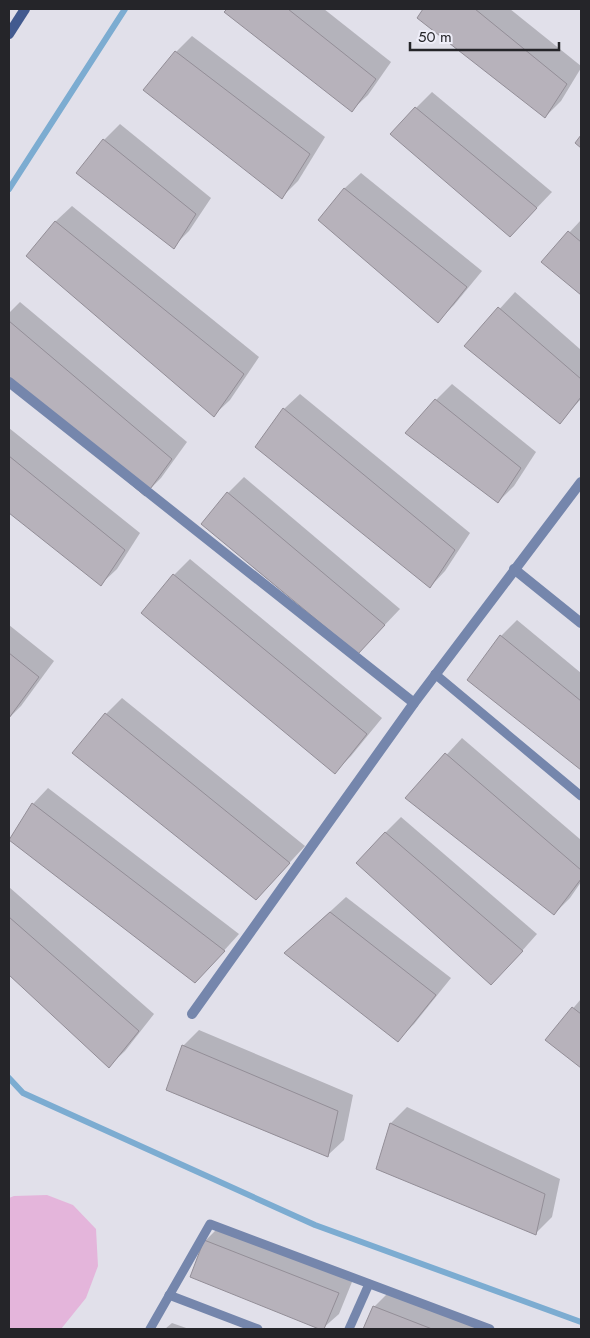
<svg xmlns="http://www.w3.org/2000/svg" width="590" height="1338" font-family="Jost,sans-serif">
	<rect width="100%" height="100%" fill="#e1e0ea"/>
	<path fill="#e4b5db" d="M47 1195 73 1205 96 1229 98 1266 86 1298 61 1329H9V1198L14 1196Z"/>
	<g fill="#0003">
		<path d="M228 9H324L391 62 368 95 352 110 226 11Z"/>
		<path d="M425 9H510L581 66V68L561 101 545 117 419 17Z"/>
		<path d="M192 36 325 137 298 181 282 197 145 89 176 52Z"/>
		<path d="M432 92 552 192 510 236 416 108Z"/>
		<path d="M120 124 211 198 189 231 173 247 104 140Z"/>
		<path d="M361 173 482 271 454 305 438 321 320 219 345 188Z"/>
		<path d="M72 206 259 357 230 400 214 415 28 256 56 221Z"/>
		<path d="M581 220V293L542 262Z"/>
		<path d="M515 292 581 350V399L560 422 466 346Z"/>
		<path d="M20 302 187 442 161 478 145 494 9 379V313Z"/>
		<path d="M452 384 536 452 514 486 498 502 436 400Z"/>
		<path d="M300 394 470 533 445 571 430 587 284 409Z"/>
		<path d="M9 428 140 533 117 569 101 584 9 511Z"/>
		<path d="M244 477 400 609 358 653 228 493Z"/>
		<path d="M190 559 382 718 351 756 335 772 174 575Z"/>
		<path d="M517 620 581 673V768L469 679 501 636Z"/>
		<path d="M9 625 54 661 21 706 9 718Z"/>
		<path d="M122 698 305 846 256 899 106 714Z"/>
		<path d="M462 738 581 840V882L570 898 554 914 407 798Z"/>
		<path d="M48 788 239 934 211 965 33 804Z"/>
		<path d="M401 817 537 934 507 968 385 833Z"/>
		<path d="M9 887 154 1014 125 1051 109 1066 9 973Z"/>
		<path d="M346 897 451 978 414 1024 398 1040 286 952Z"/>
		<path d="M581 999V1066L547 1039Z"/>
		<path d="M199 1030 353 1095 344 1140 328 1155 183 1046Z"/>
		<path d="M407 1107 560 1179 552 1217 536 1233 378 1168 391 1123Z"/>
		<path d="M221 1225 354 1277 339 1314 322 1329 192 1277 205 1241Z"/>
		<path d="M390 1291 488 1329H364L374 1307Z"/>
		<path d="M172 1323 189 1329H165Z"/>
	</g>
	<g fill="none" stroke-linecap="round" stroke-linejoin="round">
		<g stroke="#7cacd1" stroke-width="6">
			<path d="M9 189 125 9"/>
			<path d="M9 1078 23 1093 315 1225 581 1322"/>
		</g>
	</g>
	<g fill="#b7b2bb" stroke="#938e97">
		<path d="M227 9H288L376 79 352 112 224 12Z"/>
		<path d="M423 9H475L567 84 545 118 417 18Z"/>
		<path d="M175 51 310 154 282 199 143 90Z"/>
		<path d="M415 107 537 208 510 237 390 134Z"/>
		<path d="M581 135V148L575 143Z"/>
		<path d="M103 139 196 214 174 249 76 173Z"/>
		<path d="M344 188 467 287 438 323 318 220Z"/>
		<path d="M55 221 244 374 214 417 26 256Z"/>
		<path d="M568 231 581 242V295L541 262Z"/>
		<path d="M498 307 581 379V397L560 424 464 346Z"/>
		<path d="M9 321 172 459 145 496 9 381Z"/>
		<path d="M435 399 521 468 498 503 405 433Z"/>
		<path d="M283 408 455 550 430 588 255 447Z"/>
		<path d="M9 456 125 550 101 586 9 513Z"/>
		<path d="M227 492 385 625 358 654 201 524Z"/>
		<path d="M173 574 367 734 335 774 141 613Z"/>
		<path d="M500 635 581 701V770L467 680Z"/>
		<path d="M9 653 39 677 9 718Z"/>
		<path d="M105 713 290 863 256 900 72 753Z"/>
		<path d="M445 753 581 870V879L554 915 405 798Z"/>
		<path d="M32 803 225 951 195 983 9 840Z"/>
		<path d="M385 832 523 951 491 985 356 863Z"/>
		<path d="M330 912 436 995 398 1042 284 953Z"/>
		<path d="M9 917 139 1031 109 1068 9 975Z"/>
		<path d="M572 1007 581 1014V1068L545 1040Z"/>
		<path d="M182 1045 338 1111 328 1157 166 1090Z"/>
		<path d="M390 1123 545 1194 536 1235 376 1169Z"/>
		<path d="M204 1240 339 1293 324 1329H319L190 1277Z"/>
		<path d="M373 1306 432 1329H363Z"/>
	</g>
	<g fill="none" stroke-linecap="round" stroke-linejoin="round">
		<g stroke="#7586ac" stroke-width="9">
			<path d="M435 674 581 796"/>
			<path d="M169 1295 258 1329"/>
			<path d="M150 1329 210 1224 490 1329"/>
			<path d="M349 1329 369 1284"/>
		</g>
		<g stroke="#7586ac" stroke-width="10">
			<path d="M9 382 414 703"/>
			<path d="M514 569 581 623"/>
			<path d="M192 1014 414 703 581 482"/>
		</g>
		<path stroke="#425a8f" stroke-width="10" d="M9 34 25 9"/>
	</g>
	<rect width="590" height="1338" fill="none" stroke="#252529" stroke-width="20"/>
	<path d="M410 42v8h149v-8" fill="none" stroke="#252529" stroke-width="2.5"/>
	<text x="418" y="42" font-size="15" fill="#252529" stroke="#eeedf8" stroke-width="4" paint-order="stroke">50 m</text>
</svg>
